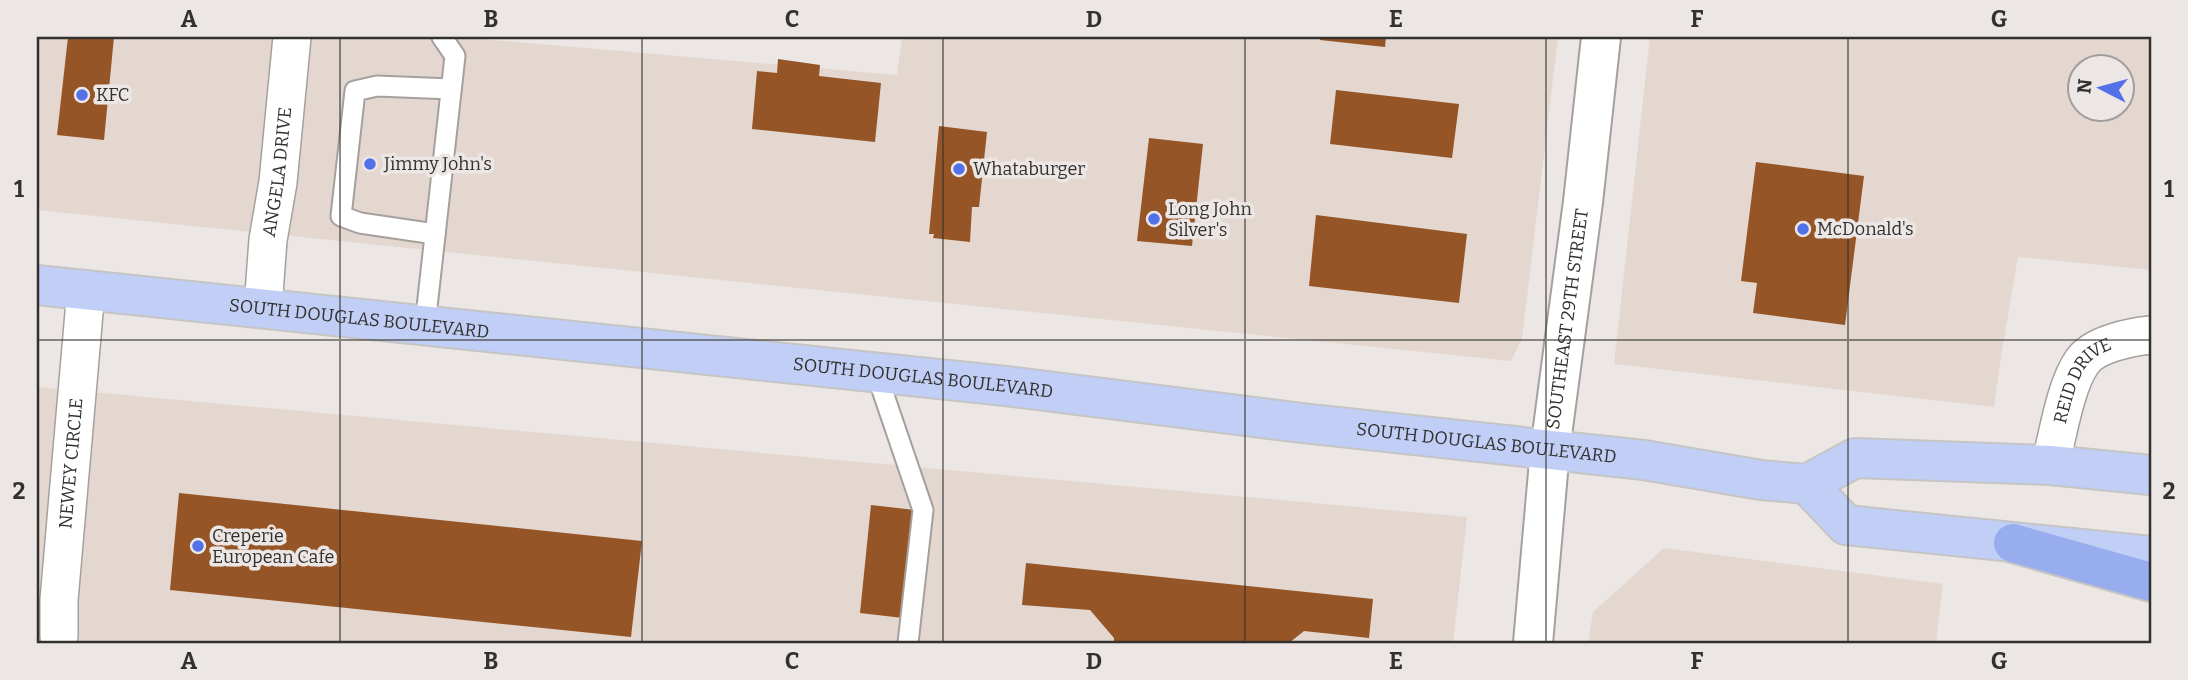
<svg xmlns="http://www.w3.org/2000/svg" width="2188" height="680" font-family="Bitter,serif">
	<rect width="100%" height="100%" fill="#ece7e4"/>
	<g fill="#e3d7d0" fill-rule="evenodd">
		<path d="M37 37H459L897 75 902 37H1558L1522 339 1511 361 37 210Z"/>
		<path d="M1650 37H2151V270L2018 257 2002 350 1994 407 1614 364ZM2080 66H2122V108H2080Z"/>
		<path d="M37 387 1467 517 1453 643H37Z"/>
		<path d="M1664 548 1943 584 1936 643H1588L1593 612Z"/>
	</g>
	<g fill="#955526">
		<path d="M68 37H114L104 140 57 135Z"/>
		<path d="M1320 37H1386L1385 47 1320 40Z"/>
		<path d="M778 59 820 65 819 76 881 83 875 142 752 129 757 71 777 73Z"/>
		<path d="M1336 90 1459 104 1452 158 1330 144Z"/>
		<path d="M939 126 987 132 979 207H972L970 242 933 238 934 234H929Z"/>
		<path d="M1149 138 1203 144 1192 246 1137 241Z"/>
		<path d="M1756 162 1864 176 1845 325 1753 313 1757 283 1741 281Z"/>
		<path d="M1316 215 1467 234 1459 303 1309 286Z"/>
		<path d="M179 493 642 541 631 637 170 590Z"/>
		<path d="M871 505 915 510 903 618 860 613Z"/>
		<path d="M1026 563 1373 599 1369 638 1304 631 1289 643H1114V638L1090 610 1022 605Z"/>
	</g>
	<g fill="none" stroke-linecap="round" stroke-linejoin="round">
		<g stroke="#a5a09d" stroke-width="23">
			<g id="service">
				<path d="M435 234 360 223 341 216 355 91 377 86 451 89"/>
				<path d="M425 325 455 56 442 37"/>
				<path d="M876 372 923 510 908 643"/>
			</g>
		</g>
		<g stroke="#a5a09d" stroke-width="40">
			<g id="minor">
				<path id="s1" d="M263 307 268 240 278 182 292 37"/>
				<path id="s2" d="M2050 465C2058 436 2065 386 2082 362 2094 344 2131 337 2151 335"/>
				<path id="s3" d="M59 636V600L86 290"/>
			</g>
		</g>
		<g stroke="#a5a09d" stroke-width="42">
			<g id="secondary">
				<path id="s4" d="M1533 643 1550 450 1583 202 1601 37"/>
			</g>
		</g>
		<g stroke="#c6c5c5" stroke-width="42">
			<g id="primary">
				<path id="s5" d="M37 285 1006 386 1302 423 1644 460 1761 480 1807 484 1855 458 2050 465 2151 475"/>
				<path d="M1807 484 1846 525 2151 556"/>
			</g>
		</g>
		<g stroke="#c6c5c5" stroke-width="42">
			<path id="motorway" d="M2013 543 2151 582"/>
		</g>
		<use href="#service" stroke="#fff" stroke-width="19"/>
		<use href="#minor" stroke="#fff" stroke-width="37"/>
		<use href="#secondary" stroke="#fff" stroke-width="38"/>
		<use href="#primary" stroke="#c1cef5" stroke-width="38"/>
		<use href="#motorway" stroke="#97adee" stroke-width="38"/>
	</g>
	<path fill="none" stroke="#33312f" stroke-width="2" stroke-opacity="0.55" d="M340 37V643M642 37V643M943 37V643M1245 37V643M1546 37V643M1848 37V643M37 340H2151"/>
	<g fill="#5371e6" stroke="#ece7e4" stroke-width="2.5">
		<circle cx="82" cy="95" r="7"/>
		<circle cx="370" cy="164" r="7"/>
		<circle cx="959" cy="169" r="7"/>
		<circle cx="1154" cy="219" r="7"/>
		<circle cx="1803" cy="229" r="7"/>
		<circle cx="198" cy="546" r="7"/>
	</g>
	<g text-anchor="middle" stroke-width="7" stroke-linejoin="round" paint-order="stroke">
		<g font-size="18" fill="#33312f" stroke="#ece7e4" text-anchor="start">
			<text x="96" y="101">KFC</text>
			<text x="384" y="170">Jimmy John's</text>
			<text x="973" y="175">Whataburger</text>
			<text x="1168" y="215">Long John<tspan x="1168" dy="21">Silver's</tspan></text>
			<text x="1817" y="235">McDonald's</text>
			<text x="212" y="542">Creperie<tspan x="212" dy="21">European Cafe</tspan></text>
		</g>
		<g font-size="18" fill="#33312f" stroke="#ece7e4">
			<text dy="6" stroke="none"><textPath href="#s1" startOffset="136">ANGELA DRIVE</textPath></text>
			<text dy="6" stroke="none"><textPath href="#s5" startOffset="324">SOUTH DOUGLAS BOULEVARD</textPath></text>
			<text dy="6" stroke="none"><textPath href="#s4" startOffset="326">SOUTHEAST 29TH STREET</textPath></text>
			<text dy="6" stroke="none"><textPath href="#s5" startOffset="891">SOUTH DOUGLAS BOULEVARD</textPath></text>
			<text dy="6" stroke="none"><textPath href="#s2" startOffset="93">REID DRIVE</textPath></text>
			<text dy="6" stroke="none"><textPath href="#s5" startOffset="1458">SOUTH DOUGLAS BOULEVARD</textPath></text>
			<text dy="6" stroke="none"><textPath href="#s3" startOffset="173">NEWEY CIRCLE</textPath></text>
		</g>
	</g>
	<rect width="2188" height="680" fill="none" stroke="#ece7e4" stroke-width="77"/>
	<g transform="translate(2101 88) rotate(276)"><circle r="33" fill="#ece7e4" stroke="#a29e9c" stroke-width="2"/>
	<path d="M0-5L12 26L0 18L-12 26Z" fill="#5371e6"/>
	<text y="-10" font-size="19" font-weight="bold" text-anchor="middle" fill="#33312f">N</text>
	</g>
	<rect x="38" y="38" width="2112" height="604" fill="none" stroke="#33312f" stroke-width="2.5"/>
	<g font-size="23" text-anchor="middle" font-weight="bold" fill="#33312f">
		<text x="189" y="27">A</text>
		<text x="491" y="27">B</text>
		<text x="792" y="27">C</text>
		<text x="1094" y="27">D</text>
		<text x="1396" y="27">E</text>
		<text x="1697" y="27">F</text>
		<text x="1999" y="27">G</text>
		<text x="19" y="197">1</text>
		<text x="2169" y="197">1</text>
		<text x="19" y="499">2</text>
		<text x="2169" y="499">2</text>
		<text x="189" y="669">A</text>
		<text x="491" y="669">B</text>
		<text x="792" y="669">C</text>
		<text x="1094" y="669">D</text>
		<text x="1396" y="669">E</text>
		<text x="1697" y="669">F</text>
		<text x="1999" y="669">G</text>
	</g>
</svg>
